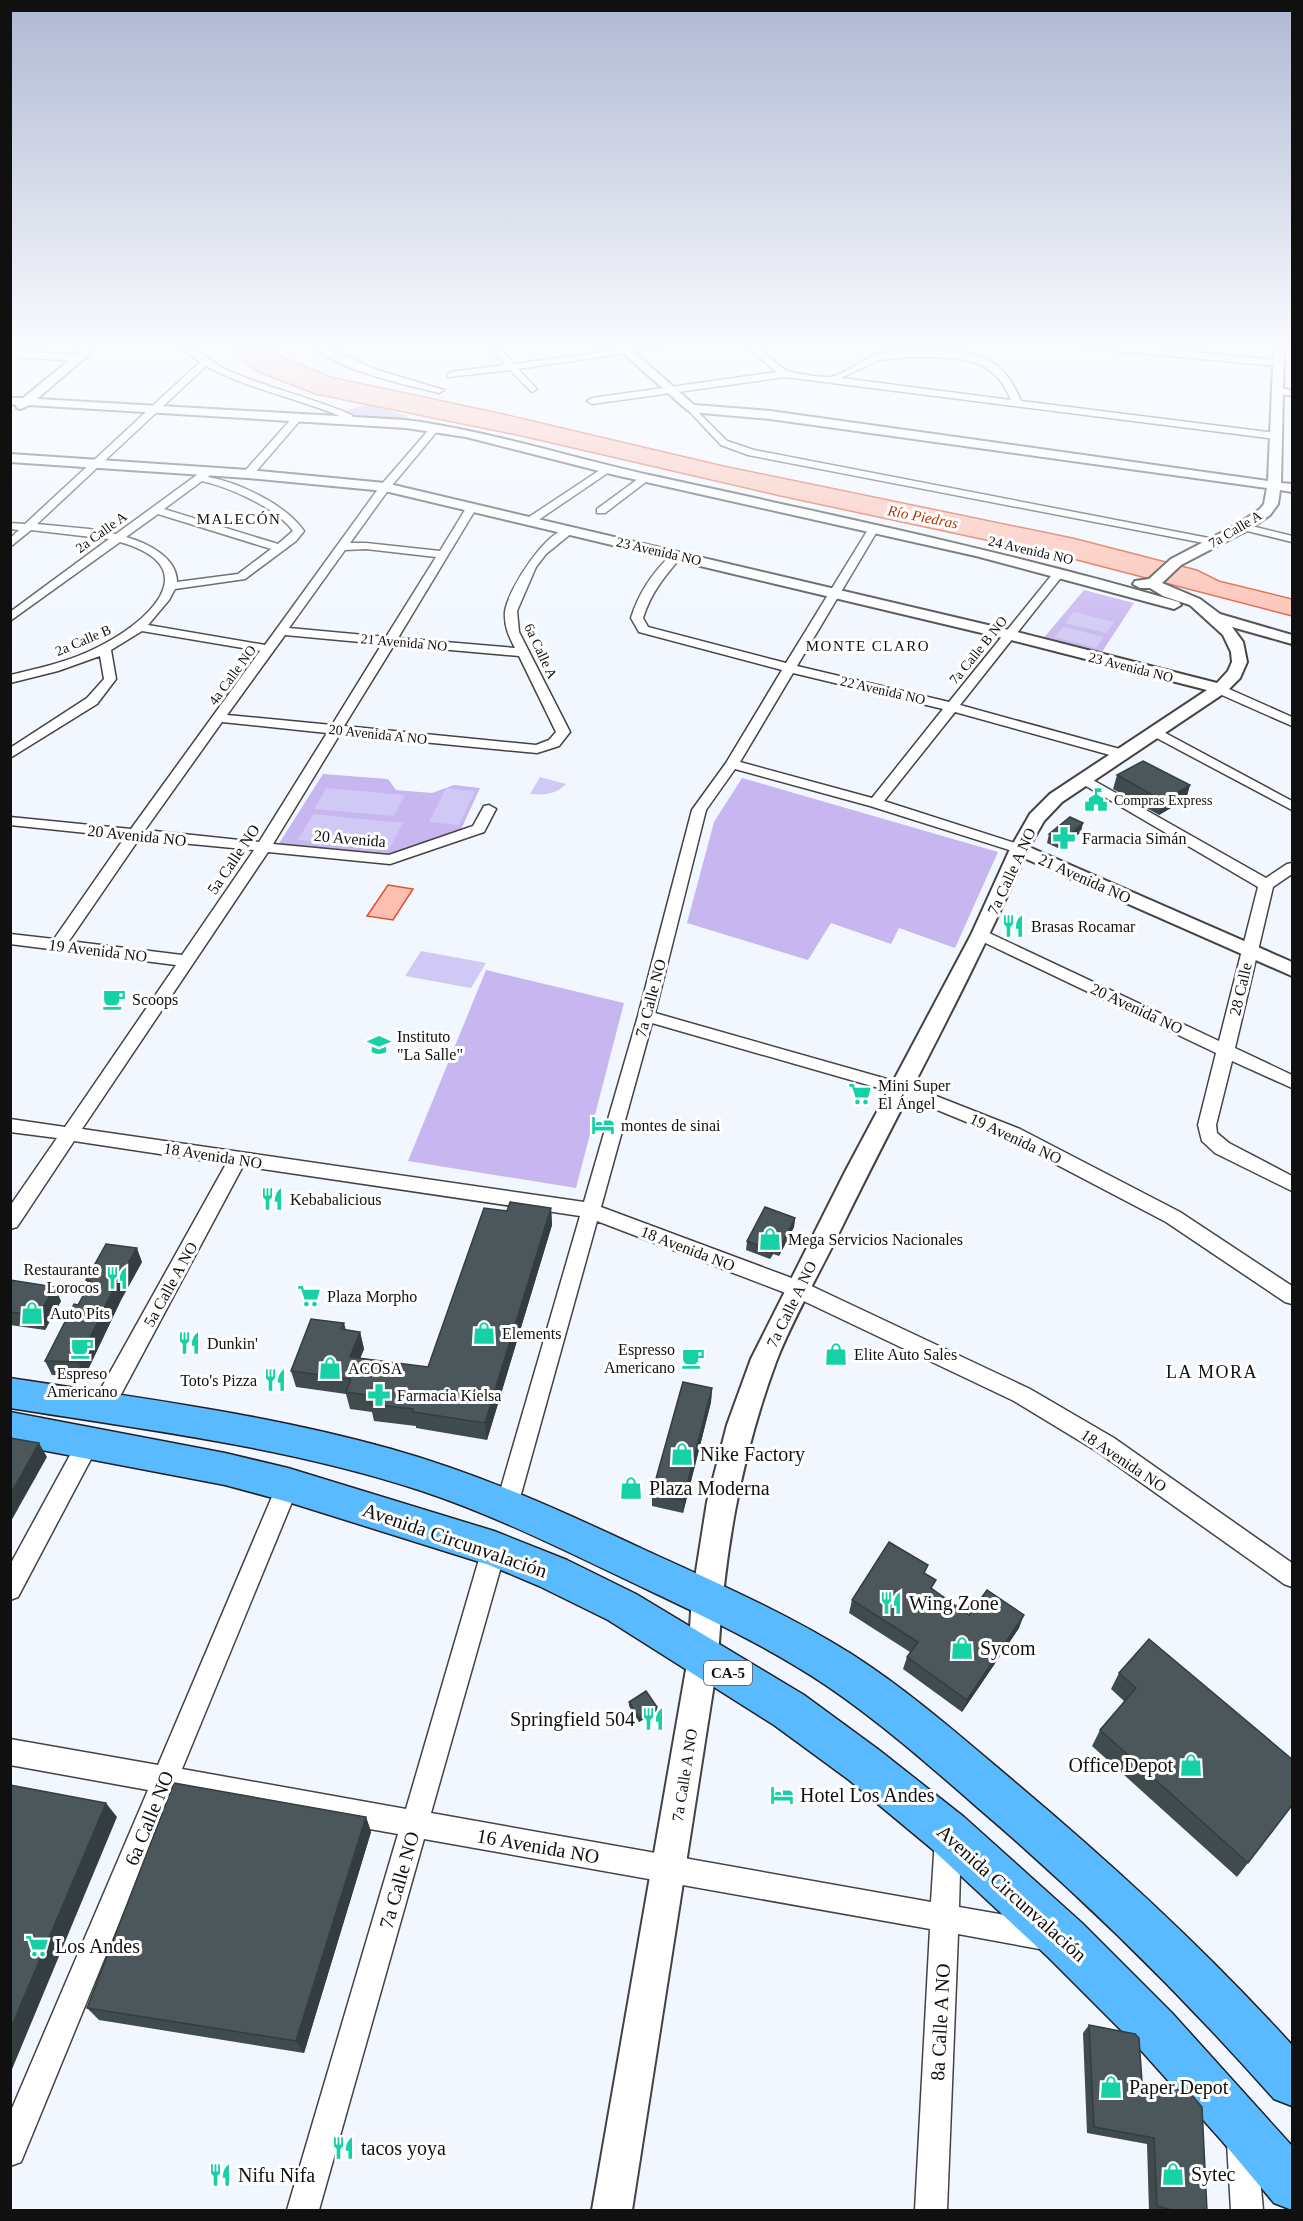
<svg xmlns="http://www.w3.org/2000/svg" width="1303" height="2221" font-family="'Times New Roman',serif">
	<rect width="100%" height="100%" fill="#f2f7ff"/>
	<g fill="#c7b6ef">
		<path d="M368 404 408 416 401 421 353 419 342 412Z"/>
		<path d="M1084 590 1134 603 1100 655 1042 640Z"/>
		<path d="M323 774 388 779 396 790 432 793 454 785 480 788 459 834 384 856 278 845Z"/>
		<path d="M742 778 998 852 955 948 899 928 891 944 831 923 808 960 687 923 714 822Z"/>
		<path d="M486 970 624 1003 576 1188 408 1161Z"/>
	</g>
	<g fill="#d0c9f5">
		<path d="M1073 612 1114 622 1106 633 1065 623Z"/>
		<path d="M1063 627 1104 637 1096 648 1054 637Z"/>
		<path d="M540 777 566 784C555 795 545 795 530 794Z"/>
		<path d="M326 788 405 795 394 816 314 809Z"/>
		<path d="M446 788 475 791 459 825 429 822Z"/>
		<path d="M313 814 403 823 389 849 298 840Z"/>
		<path d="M421 951 486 963 471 988 405 976Z"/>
	</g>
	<g fill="#fdbfb1" stroke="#dc542f" stroke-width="1.5">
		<path d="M226 344H262L284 358 331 377 504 414 724 466 1073 538 1197 570 1219 581 1292 599V616L1069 558 780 496 521 436 315 394 256 371Z"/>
		<path d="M388 885 413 889 393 920 367 916Z"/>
	</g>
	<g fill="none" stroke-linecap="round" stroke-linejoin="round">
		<g stroke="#434343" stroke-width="3">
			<g id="minor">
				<path d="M176 344C193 344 209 361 225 369 266 388 311 397 352 415L354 420 346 422 344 418C299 398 249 390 206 366L37 524 89 529 116 534 205 469H213L214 471 208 477C240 483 285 504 304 531L296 541 245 579 175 589 169 600 148 625 265 645 381 485 433 425H439V429L389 489 350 543H366L440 551 468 505H476L477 507 398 638 515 648C509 637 504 626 505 612 507 591 549 524 573 528V532L546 554 536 567 517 611 519 632 570 732 559 746 537 753 340 734 273 844 389 855 473 826 484 806 489 805 496 809 484 832 390 864 268 852 82 1129 584 1202 638 1016 692 810 726 763 782 670 639 632 631 618C639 592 653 572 672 554H680L682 556C665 576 651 592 643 618L648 627 786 663 869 528 874 525 878 526 879 528 797 666 949 702 1055 571H1063V575L960 705 1127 751 1129 754 1127 757H1117L955 712 884 801 1024 846 1026 849 1019 853 870 806 735 769 706 810 655 1013 908 1085 1020 1129 1180 1212 1292 1286V1304L1285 1302 1166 1222 1008 1139 896 1093 652 1023 601 1207 805 1283 1030 1389 1114 1438 1292 1563V1587L1284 1584 1098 1452 1014 1401 791 1295 597 1221 518 1505 515 1512 507 1515 499 1512 496 1505 580 1216 243 1166 110 1415 102 1417 94 1415 91 1408 94 1401 226 1164 74 1141 17 1227 10 1229V1206L57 1138 10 1132V1119L65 1127 176 965 10 944V934L54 939 125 837 10 825V817L131 829 260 651 142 631 111 650 116 679 97 704 10 758V748L87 698 104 679 100 656 58 671 10 683V675C39 668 68 662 94 649 144 626 211 568 120 542L10 621V612L109 539 31 530 10 547V538L19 530 10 529V523L25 524 200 362ZM202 481C229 487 277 508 293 531L278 544 164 509ZM158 514 271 549 238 574 177 582C177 557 147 543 126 537ZM366 549 436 557 386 637 289 628 345 550ZM285 635 382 644 332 725 227 715ZM394 645 519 656 556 732 549 740 536 745 344 726ZM793 673 943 709 872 798 740 762ZM222 722 327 733 259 842 145 830ZM139 839 254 850 182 955 69 941Z"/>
				<path d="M309 344H320L377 370 444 390 439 393C399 383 341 371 309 344Z"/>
				<path d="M487 344H496L514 364 662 344H687L518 369 537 389 532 392 510 370 448 377 447 375 451 372 505 365Z"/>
				<path d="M743 344C760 344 771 360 785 370 790 373 823 378 830 377 846 374 860 360 876 355 902 348 967 348 990 361 1005 369 1015 386 1021 401L1276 433 1281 436 1276 439 785 377 592 404 587 401 592 398 777 372ZM910 357C953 358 993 353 1011 400L841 378 879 360Z"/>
				<path d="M1069 344H1104L1278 360 1282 363 1278 366 1073 347Z"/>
				<path d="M10 351 82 355 86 358 82 361 10 357Z"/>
				<path d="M1277 388 1292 390V396L1274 393V389Z"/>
				<path d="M691 405 727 441 754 450 1214 539 1219 542 1214 545 748 455 721 445 688 410V406Z"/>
				<path d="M294 416 302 418 252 476H244V472Z"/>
				<path d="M603 468 612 470 534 523H526V519Z"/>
				<path d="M642 476 651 478 605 513H597V509Z"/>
				<path d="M1243 524 1292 536V542L1239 529 1238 527Z"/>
				<path d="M1220 685 1292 717V726L1215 692 1214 689Z"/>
				<path d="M1156 728 1292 801V810L1151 735 1149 732 1151 729Z"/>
				<path d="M1084 775 1266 878 1287 864 1292 863V874L1273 887 1235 1048 1292 1075V1088L1232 1061 1216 1125 1217 1133 1229 1143 1292 1176V1191L1215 1153 1202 1141 1198 1125 1216 1053 975 938 973 935 981 930 987 932 1219 1041 1258 887 1079 782 1077 779 1079 776Z"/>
				<path d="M89 1432 97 1435 100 1442 18 1597 10 1600V1565L81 1435Z"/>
				<path d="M288 1475 296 1478 299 1485 182 1769 406 1809 482 1549 486 1541 494 1538 502 1541 506 1549 431 1813 931 1902 935 1838 938 1828 948 1825 958 1828 961 1838 959 1907 1045 1922 1055 1926 1059 1936 1055 1946 1045 1950 958 1934 947 2210H915L930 1929 424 1839 319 2210H287L398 1834 172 1794 21 2162 10 2166V2113L148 1790 10 1765V1739L158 1765 277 1485 280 1478Z"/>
				<path d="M1242 2128 1253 2132 1257 2143 1263 2210H1231L1227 2143 1231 2132Z"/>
			</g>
		</g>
		<g stroke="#434343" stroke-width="4">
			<g id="tertiary">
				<path d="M89 344H101L37 399 406 420C489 431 568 457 649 475 827 514 1005 551 1179 602L1181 605 1174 609 976 556 615 475 466 437 406 428 29 405 21 409 17 408 16 405 10 404V398H23Z"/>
				<path d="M613 344H625L694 405 770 411 1268 481 1274 344H1284L1281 483 1292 484V492L1280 490 1278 504 1270 515 1248 530 1181 565 1162 583 1200 599 1220 614 1292 635V644L1232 627 1243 642 1247 662 1240 678 1226 692 1062 802 1044 821 1029 847 1292 962V976L1024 858C968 987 899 1109 838 1235 818 1276 792 1320 776 1362 740 1460 724 1554 718 1658L632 2210H592L688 1658 692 1597 707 1502 727 1425 751 1359 845 1172 971 935 1010 849 1030 814 1050 794 1207 690 1007 639 385 491 248 478 10 462V454L248 470 385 483 1009 630 1217 683 1228 671 1232 662 1231 652 1223 635 1190 605 1163 596 1150 588H1140L1133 584 1135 581 1149 579 1171 559 1238 524 1260 509 1264 504 1267 488 770 419 691 412 687 410Z"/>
			</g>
		</g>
		<g stroke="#212121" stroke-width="3">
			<g id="trunk">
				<path d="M10 1378C138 1398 267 1414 391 1449 480 1474 564 1512 647 1551 717 1583 788 1614 853 1655 909 1691 960 1736 1011 1779 1110 1862 1205 1949 1292 2045V2106L1274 2099C1182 1995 1083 1898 977 1807 929 1765 880 1722 827 1686 763 1643 692 1611 623 1578 556 1546 489 1513 419 1490 287 1447 147 1430 10 1408Z"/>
				<path d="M10 1412 225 1453 288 1468 494 1531 567 1560 636 1594 804 1695 879 1750 964 1817 1082 1923 1172 2013 1292 2146V2210L1274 2203 1222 2141 1138 2047 1048 1957 932 1849 849 1780 774 1725 608 1620 539 1586 489 1565 288 1502 225 1485 10 1444Z"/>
			</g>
		</g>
		<use href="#minor" fill="#fff" fill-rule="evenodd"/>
		<use href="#tertiary" fill="#fff" fill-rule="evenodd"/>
		<use href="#trunk" fill="#59baff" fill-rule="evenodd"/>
	</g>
	<g fill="#404b4d">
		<path d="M1117 775 1190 785 1186 799 1159 815 1113 789Z"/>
		<path d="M1081 832 1060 849 1047 843 1049 834Z"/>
		<path d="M551 1208 552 1225 487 1440 416 1428V1426L374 1421 372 1412 350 1409 346 1394 296 1387 291 1371 344 1323 346 1330 360 1332 364 1349 360 1358 428 1367 507 1211Z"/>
		<path d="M795 1218 794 1227 779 1256 773 1254 770 1259 746 1250 747 1241Z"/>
		<path d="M142 1262 121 1300 85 1376 52 1375 45 1361 89 1286 86 1280Z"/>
		<path d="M10 1280 61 1301 45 1330 10 1325Z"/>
		<path d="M712 1388 711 1402 683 1513 652 1506V1493Z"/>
		<path d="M926 1574 933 1590 969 1615 1019 1628 962 1712 903 1669 907 1657 910 1652 849 1613 852 1600Z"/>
		<path d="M1149 1639 1248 1863 1237 1877 1092 1746 1100 1730 1125 1702 1111 1689 1119 1673Z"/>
		<path d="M629 1702 657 1707V1711L639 1722 629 1706Z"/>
		<path d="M366 1817 371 1832 304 2053 99 2020 87 2008Z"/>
		<path d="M1089 2025 1207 2211H1149L1147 2144 1087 2133 1083 2033Z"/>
	</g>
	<g fill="#343d3f">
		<path d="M1190 785 1186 799 1159 815 1163 801Z"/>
		<path d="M1083 823 1081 832 1060 849 1063 840Z"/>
		<path d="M551 1208 552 1225 487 1440 485 1423Z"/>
		<path d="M795 1218 794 1227 779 1256 780 1247Z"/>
		<path d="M774 1245 773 1254 770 1259 771 1250Z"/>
		<path d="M137 1248 142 1262 121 1300 85 1376 78 1362 115 1286Z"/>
		<path d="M55 1287 61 1301 45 1330 38 1316Z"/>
		<path d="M360 1332 364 1349 354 1374 350 1357Z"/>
		<path d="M712 1388 711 1402 683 1513V1500Z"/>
		<path d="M39 1443 47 1457 10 1523V1495Z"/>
		<path d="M1024 1615 1019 1628 962 1712 967 1700Z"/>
		<path d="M657 1707V1711L639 1722V1718Z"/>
		<path d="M106 1803 117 1817 10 2074V2030Z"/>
		<path d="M366 1817 371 1832 304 2053 296 2041Z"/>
	</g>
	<g fill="#4b575a" stroke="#343d3f" stroke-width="1.5">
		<path d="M1143 761 1190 785 1163 801 1117 775Z"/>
		<path d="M1070 817 1083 823 1063 840 1049 834Z"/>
		<path d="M510 1202 551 1208 485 1423 413 1412V1409L370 1404 373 1396 346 1392 351 1379 291 1371 311 1319 344 1323 341 1329 360 1332 350 1357 428 1367 484 1208 507 1211Z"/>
		<path d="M765 1207 795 1218 780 1247 774 1245 771 1250 747 1241Z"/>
		<path d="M106 1244 137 1248 115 1286 78 1362 45 1361 74 1304 78 1305 91 1281 86 1280Z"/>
		<path d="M10 1280 55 1287 38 1316 10 1312Z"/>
		<path d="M683 1382 712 1388 683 1500 652 1493Z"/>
		<path d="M10 1438 39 1443 10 1495Z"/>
		<path d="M889 1542 928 1565 924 1573 936 1580 931 1588 969 1615 987 1590 1024 1615 967 1700 907 1657 918 1642 852 1600Z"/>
		<path d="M1149 1639 1293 1760V1804L1248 1863 1100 1730 1136 1688 1119 1673Z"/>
		<path d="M646 1691 657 1707 639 1718 629 1702Z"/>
		<path d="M174 1783 366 1817 296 2041 87 2008Z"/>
		<path d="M10 1785 106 1803 10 2030Z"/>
		<path d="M1089 2025 1135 2034 1139 2038 1142 2082 1189 2092 1202 2107 1207 2211H1175L1157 2206 1154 2138 1094 2127Z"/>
	</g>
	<linearGradient id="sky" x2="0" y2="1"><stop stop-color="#b0b8d2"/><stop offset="0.53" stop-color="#f9fbff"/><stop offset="1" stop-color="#f9fbff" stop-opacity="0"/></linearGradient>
	<rect width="1303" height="655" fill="url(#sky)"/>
	<defs>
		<g id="civic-bare" transform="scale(1.8)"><path d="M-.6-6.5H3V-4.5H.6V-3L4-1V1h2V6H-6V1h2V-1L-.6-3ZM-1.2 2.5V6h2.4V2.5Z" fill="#17d1a6" stroke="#fff" stroke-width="2.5" paint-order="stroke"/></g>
		<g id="pharmacy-bare" transform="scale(1.8)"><path d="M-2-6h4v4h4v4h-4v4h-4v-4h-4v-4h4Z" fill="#17d1a6" stroke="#fff" stroke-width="2.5" paint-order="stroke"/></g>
		<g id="restaurant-bare" transform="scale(1.8)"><path d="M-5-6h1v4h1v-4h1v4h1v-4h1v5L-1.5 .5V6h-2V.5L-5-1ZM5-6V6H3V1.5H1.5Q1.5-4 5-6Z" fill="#17d1a6" stroke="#fff" stroke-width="2.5" paint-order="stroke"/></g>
		<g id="cafe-bare" transform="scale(1.8)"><path d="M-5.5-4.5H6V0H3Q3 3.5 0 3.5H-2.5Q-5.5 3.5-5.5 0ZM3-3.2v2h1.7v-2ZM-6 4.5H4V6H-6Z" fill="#17d1a6" stroke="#fff" stroke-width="2.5" paint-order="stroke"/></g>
		<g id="school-bare" transform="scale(1.8)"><path d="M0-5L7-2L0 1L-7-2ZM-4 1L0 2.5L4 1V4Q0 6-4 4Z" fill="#17d1a6" stroke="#fff" stroke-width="2.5" paint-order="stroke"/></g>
		<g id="supermarket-bare" transform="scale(1.8)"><path d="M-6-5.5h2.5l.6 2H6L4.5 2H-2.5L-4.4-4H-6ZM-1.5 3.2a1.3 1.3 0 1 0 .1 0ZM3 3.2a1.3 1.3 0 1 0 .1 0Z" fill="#17d1a6" stroke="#fff" stroke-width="2.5" paint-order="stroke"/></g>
		<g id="hotel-bare" transform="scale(1.8)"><path d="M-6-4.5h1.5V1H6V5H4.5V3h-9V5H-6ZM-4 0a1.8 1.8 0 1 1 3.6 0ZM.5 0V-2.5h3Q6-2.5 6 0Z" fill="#17d1a6" stroke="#fff" stroke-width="2.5" paint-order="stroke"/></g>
		<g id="shop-bare" transform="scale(1.8)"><path d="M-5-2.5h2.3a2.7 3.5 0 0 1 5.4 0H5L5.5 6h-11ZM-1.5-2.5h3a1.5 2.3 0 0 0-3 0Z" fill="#17d1a6" stroke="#fff" stroke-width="2.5" paint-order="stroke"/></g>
	</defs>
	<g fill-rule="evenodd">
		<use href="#civic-bare" x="1096" y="800"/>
		<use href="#pharmacy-bare" x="1064" y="838"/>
		<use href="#restaurant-bare" x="1013" y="926"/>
		<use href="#cafe-bare" x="114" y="999"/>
		<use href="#school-bare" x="379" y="1045"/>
		<use href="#supermarket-bare" x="860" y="1094"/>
		<use href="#hotel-bare" x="603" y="1125"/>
		<use href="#restaurant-bare" x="272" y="1199"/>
		<use href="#shop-bare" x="770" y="1239"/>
		<use href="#restaurant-bare" x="117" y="1278"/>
		<use href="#supermarket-bare" x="309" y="1296"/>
		<use href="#shop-bare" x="32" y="1313"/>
		<use href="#shop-bare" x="484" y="1333"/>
		<use href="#restaurant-bare" x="189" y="1343"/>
		<use href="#cafe-bare" x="82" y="1348"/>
		<use href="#shop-bare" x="836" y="1354"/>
		<use href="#cafe-bare" x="693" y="1358"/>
		<use href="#shop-bare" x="330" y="1368"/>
		<use href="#restaurant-bare" x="275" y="1380"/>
		<use href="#pharmacy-bare" x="379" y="1395"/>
		<use href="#shop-bare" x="682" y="1454"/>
		<use href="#shop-bare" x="631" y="1488"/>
		<use href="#restaurant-bare" x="891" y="1603"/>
		<use href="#shop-bare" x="962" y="1648"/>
		<use href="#restaurant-bare" x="653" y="1719"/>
		<use href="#shop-bare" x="1191" y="1765"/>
		<use href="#hotel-bare" x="782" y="1795"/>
		<use href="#supermarket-bare" x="37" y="1946"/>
		<use href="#shop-bare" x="1111" y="2087"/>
		<use href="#restaurant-bare" x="343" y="2148"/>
		<use href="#shop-bare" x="1173" y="2174"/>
		<use href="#restaurant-bare" x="220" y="2175"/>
	</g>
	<g text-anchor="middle" stroke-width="6" stroke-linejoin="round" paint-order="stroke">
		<g font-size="14" fill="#101010" stroke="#fff">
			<text transform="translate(1235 529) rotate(-31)" y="5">7a Calle A</text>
			<text transform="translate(101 532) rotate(-36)" y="5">2a Calle A</text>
			<text transform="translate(1031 550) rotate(13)" y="5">24 Avenida NO</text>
			<text transform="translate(659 551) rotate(13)" y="5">23 Avenida NO</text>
			<text transform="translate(83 640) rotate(-23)" y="5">2a Calle B</text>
			<text transform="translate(404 642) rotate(5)" y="5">21 Avenida NO</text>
			<text transform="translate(978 650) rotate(-51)" y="5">7a Calle B NO</text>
			<text transform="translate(541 651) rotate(65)" y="5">6a Calle A</text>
			<text transform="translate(1131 667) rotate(14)" y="5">23 Avenida NO</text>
			<text transform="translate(232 675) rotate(-54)" y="5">4a Calle NO</text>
			<text transform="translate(883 690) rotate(13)" y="5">22 Avenida NO</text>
			<text transform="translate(378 734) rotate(6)" y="5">20 Avenida A NO</text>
		</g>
		<g font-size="14" fill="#101010" stroke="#fff" text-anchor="start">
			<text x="1114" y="805">Compras Express</text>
		</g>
		<g font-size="15" font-style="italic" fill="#b13409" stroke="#fff">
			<text transform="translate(923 517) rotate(11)" y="5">Río Piedras</text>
		</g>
		<g font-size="15" letter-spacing="1.5" fill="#101010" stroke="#fff">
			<text x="239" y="524">MALECÓN</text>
			<text x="868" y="651">MONTE CLARO</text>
		</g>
		<rect fill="#fff" stroke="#585858" stroke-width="1.5" x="704" y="1661" width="48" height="24" rx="4.5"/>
		<g font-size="15" font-weight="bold" fill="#101010">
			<text x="728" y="1678">CA-5</text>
		</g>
		<g font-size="16" fill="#101010" stroke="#fff">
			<text transform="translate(137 835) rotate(6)" y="6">20 Avenida NO</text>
			<text transform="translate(350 838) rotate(5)" y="6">20 Avenida</text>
			<text transform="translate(233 859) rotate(-56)" y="6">5a Calle NO</text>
			<text transform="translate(1011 871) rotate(-65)" y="6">7a Calle A NO</text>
			<text transform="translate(1085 878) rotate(24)" y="6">21 Avenida NO</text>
			<text transform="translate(98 950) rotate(7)" y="6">19 Avenida NO</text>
			<text transform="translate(1240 989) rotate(-77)" y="6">28 Calle</text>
			<text transform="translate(650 998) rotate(-75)" y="6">7a Calle NO</text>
			<text transform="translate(1137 1008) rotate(25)" y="6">20 Avenida NO</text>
			<text transform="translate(1016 1138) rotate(25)" y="6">19 Avenida NO</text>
			<text transform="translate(213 1155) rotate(9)" y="6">18 Avenida NO</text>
			<text transform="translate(688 1248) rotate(21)" y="6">18 Avenida NO</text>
			<text transform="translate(170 1284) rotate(-61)" y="6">5a Calle A NO</text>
			<text transform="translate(791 1304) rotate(-64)" y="6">7a Calle A NO</text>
			<text transform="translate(1124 1460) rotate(34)" y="6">18 Avenida NO</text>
			<text transform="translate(684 1775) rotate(-81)" y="6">7a Calle A NO</text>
		</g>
		<g font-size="16" fill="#101010" stroke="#fff" text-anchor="start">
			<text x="1082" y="844">Farmacia Simán</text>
			<text x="1031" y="932">Brasas Rocamar</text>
			<text x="132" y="1005">Scoops</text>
			<text x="397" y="1042">Instituto<tspan x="397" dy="18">"La Salle"</tspan></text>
			<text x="878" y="1091">Mini Super<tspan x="878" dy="18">El Ángel</tspan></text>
			<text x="621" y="1131">montes de sinai</text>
			<text x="290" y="1205">Kebabalicious</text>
			<text x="788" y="1245">Mega Servicios Nacionales</text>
			<text x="99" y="1275" text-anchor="end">Restaurante<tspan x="99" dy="18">Lorocos</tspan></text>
			<text x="327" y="1302">Plaza Morpho</text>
			<text x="50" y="1319">Auto Pits</text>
			<text x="502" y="1339">Elements</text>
			<text x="207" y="1349">Dunkin'</text>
			<text x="675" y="1355" text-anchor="end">Espresso<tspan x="675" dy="18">Americano</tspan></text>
			<text x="854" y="1360">Elite Auto Sales</text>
			<text x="348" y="1374">ACOSA</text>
			<text x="82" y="1379" text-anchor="middle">Espreso<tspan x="82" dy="18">Americano</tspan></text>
			<text x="257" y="1386" text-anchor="end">Toto's Pizza</text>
			<text x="397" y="1401">Farmacia Kielsa</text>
		</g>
		<g font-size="18" letter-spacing="1.5" fill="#101010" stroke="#fff">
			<text x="1212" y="1378">LA MORA</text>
		</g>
		<g font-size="20" fill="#101010" stroke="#fff" text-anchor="start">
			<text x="700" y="1461">Nike Factory</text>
			<text x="649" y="1495">Plaza Moderna</text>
			<text x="909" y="1610">Wing Zone</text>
			<text x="980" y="1655">Sycom</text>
			<text x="635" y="1726" text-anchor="end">Springfield 504</text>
			<text x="1173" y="1772" text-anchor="end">Office Depot</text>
			<text x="800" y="1802">Hotel Los Andes</text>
			<text x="55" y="1953">Los Andes</text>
			<text x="1129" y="2094">Paper Depot</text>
			<text x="361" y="2155">tacos yoya</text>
			<text x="1191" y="2181">Sytec</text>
			<text x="238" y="2182">Nifu Nifa</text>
		</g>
		<g font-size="20" fill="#101010" stroke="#fff">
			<text transform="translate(455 1540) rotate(19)" y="7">Avenida Circunvalación</text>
			<text transform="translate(149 1818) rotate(-68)" y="7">6a Calle NO</text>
			<text transform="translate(538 1846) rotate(10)" y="7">16 Avenida NO</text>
			<text transform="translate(399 1880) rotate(-74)" y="7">7a Calle NO</text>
			<text transform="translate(1012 1893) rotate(42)" y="7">Avenida Circunvalación</text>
			<text transform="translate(940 2022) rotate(-87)" y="7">8a Calle A NO</text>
		</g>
	</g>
	<rect width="1303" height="2221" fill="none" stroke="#101010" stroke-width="24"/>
</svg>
